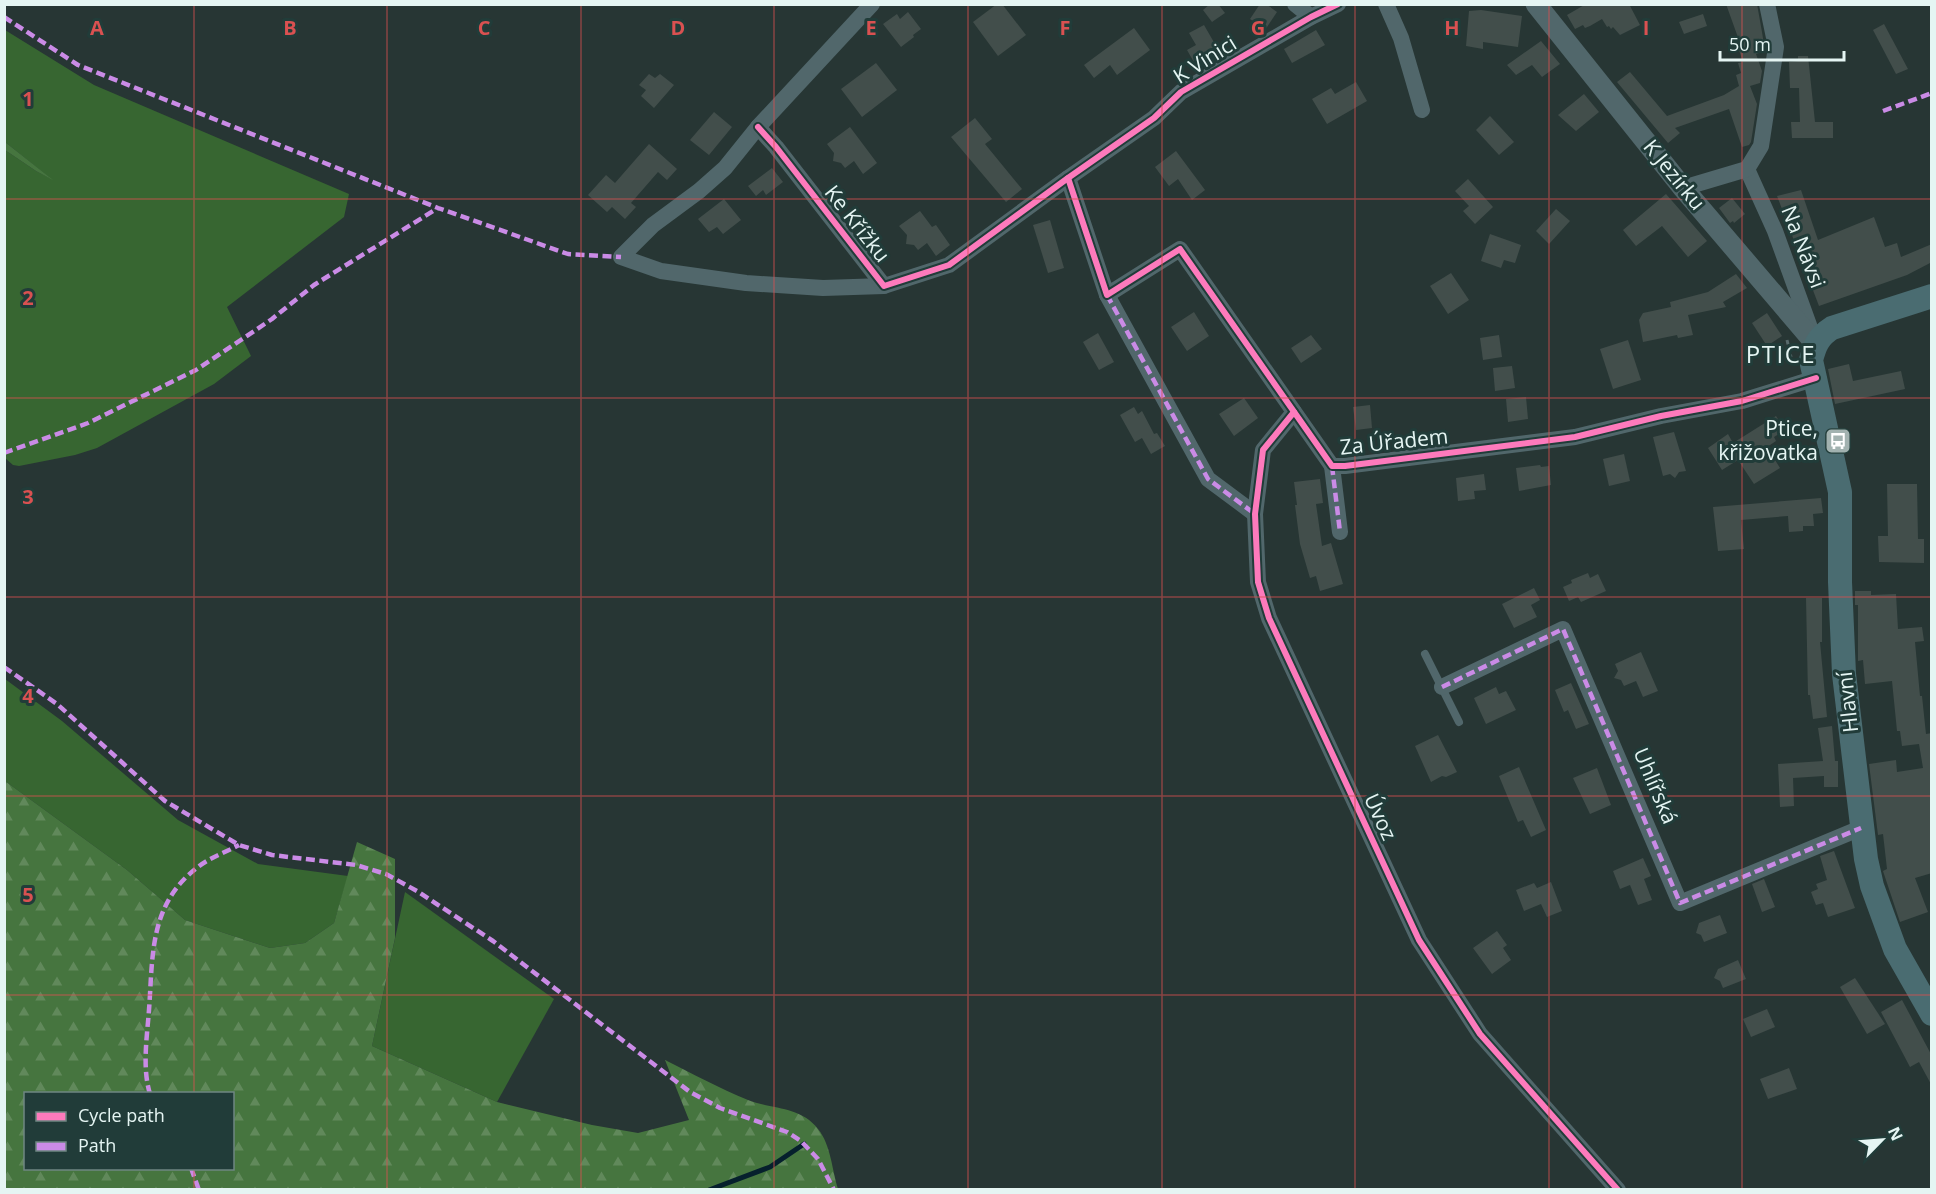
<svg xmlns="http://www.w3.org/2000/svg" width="1936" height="1194" font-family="'Open Sans',sans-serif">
	<defs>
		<pattern id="forest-firs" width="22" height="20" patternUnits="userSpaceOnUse" patternTransform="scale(1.5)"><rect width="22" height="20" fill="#46753f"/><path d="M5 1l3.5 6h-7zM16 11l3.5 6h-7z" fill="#61895b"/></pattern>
	</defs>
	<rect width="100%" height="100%" fill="#273634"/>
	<g fill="#376631">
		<path d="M5 30 94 85 349 194 344 217 227 307 251 356 214 384 97 448 75 455 19 466 13 465 5 458V150L36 171 50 178 5 142Z"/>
		<path d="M5 679 62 721 178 820 258 864 348 876 334 923 305 943 270 948 185 920 127 870 5 781Z"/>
		<path d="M405 892 554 999 497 1102 372 1046Z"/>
	</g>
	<g fill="url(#forest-firs)" fill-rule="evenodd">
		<path d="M5 142 53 180 36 171 5 150Z"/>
		<path d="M5 781 127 870 185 920 270 948 305 943 334 923 357 842 395 859V938L372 1046 497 1102 592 1125 638 1133 689 1120 665 1060C693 1074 719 1088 748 1100 773 1110 800 1106 818 1129 831 1145 832 1170 838 1189H5ZM26 1094H232V1168H26Z"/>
	</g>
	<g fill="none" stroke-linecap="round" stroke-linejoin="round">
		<path stroke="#06202d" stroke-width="5" d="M709 1190 770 1167 804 1144"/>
	</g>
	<g fill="#424e4b">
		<path d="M997 4H1002L1026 35 998 56 973 22Z"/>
		<path d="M1210 4H1218L1225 13 1212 22 1203 10Z"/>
		<path d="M1260 4H1266L1277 12 1265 30 1250 19Z"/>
		<path d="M1586 4H1629L1640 25 1620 35 1613 27 1611 29 1609 26 1607 27 1602 19 1590 26 1585 28 1583 25 1575 29 1567 15Z"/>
		<path d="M1726 4H1757L1762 32 1765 51 1756 54 1762 71 1760 83 1750 86 1757 104 1751 142 1749 145 1742 147 1729 109 1675 128 1680 133 1668 143 1617 82 1630 72 1667 116 1724 95 1739 86 1736 75 1741 73 1738 63 1743 62 1737 44 1740 43Z"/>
		<path d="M1481 10 1522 16 1518 47 1483 42V49L1466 46 1469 11Z"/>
		<path d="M908 12 921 29 913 35 914 37 901 47 883 24 897 14 900 19Z"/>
		<path d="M1703 14 1707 26 1684 34 1679 22Z"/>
		<path d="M1884 24 1908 69 1896 74 1873 30Z"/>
		<path d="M1204 25 1219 51 1195 64 1187 50 1196 45 1189 33Z"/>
		<path d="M1134 28 1150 50 1117 75 1110 65 1094 78 1084 65Z"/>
		<path d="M1316 30 1325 45 1292 63 1284 49Z"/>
		<path d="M1541 41 1560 64 1542 77 1532 65 1516 75 1507 65Z"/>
		<path d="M1798 56H1808L1815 122H1833V138H1792L1791 122H1800L1799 88H1790L1789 62 1798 61Z"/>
		<path d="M876 63 897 90 862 117 841 89Z"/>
		<path d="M649 74 655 78 660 74 674 85 654 108 641 96 646 90 639 85Z"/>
		<path d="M1356 82 1367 101 1327 124 1312 99 1331 88 1335 94Z"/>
		<path d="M1584 94 1599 112 1576 131 1558 115Z"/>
		<path d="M714 112 732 127 709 155 690 140Z"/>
		<path d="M1490 116 1514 142 1499 155 1476 130Z"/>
		<path d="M975 118 992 139 985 144 1022 189 1006 202 951 137Z"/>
		<path d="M850 127 877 163 863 174 854 161 845 168 841 163 833 161 834 153 827 144Z"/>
		<path d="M649 144 677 169 667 180 658 172 631 203 636 207 625 219 612 207 607 212 588 195 606 175 615 183Z"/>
		<path d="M1176 151 1205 190 1192 200 1178 179 1169 186 1155 167Z"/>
		<path d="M772 168 783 182 766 195 763 190 756 196 748 186Z"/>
		<path d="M1468 179 1493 207 1475 224 1463 211 1469 206 1455 191Z"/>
		<path d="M1801 190 1818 240 1874 217 1885 247 1897 243 1901 257 1932 244V262L1907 275 1819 306 1777 196Z"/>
		<path d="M1666 194 1707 241 1688 257 1662 226 1636 246 1623 230Z"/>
		<path d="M1732 198 1745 214 1734 223 1733 221 1730 223 1719 208Z"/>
		<path d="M724 199 741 220 723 234 717 227 709 232 698 219Z"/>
		<path d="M1556 209 1570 221 1549 244 1536 231Z"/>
		<path d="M920 211 932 227 936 225 950 245 936 256 927 243 918 250 914 245 906 244 907 235 899 226Z"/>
		<path d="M1050 220 1064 268 1048 273 1033 225Z"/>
		<path d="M1490 234 1521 245 1515 263 1504 260 1501 268 1481 261Z"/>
		<path d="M1451 273 1469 300 1448 314 1430 286Z"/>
		<path d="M1736 274 1747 288 1723 302 1726 307 1688 315 1693 335 1678 338 1677 335 1643 342 1639 320 1643 313 1671 307 1670 302 1708 292Z"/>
		<path d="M1194 312 1209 336 1187 351 1171 327Z"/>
		<path d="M1767 313 1782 336 1767 346 1752 323Z"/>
		<path d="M1098 333 1114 362 1099 370 1083 342Z"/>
		<path d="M1311 335 1322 349 1301 363 1291 348Z"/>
		<path d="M1499 335 1502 357 1483 360 1480 338Z"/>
		<path d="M1628 340 1641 380 1613 389 1600 349Z"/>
		<path d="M1849 364 1853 381 1901 371 1905 389 1835 404 1828 369Z"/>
		<path d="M1512 366 1515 388 1495 391 1493 368Z"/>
		<path d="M1526 397 1528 419 1508 422 1506 399Z"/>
		<path d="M1244 398 1258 418 1234 436 1219 414Z"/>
		<path d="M1370 405 1372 428 1356 430 1353 407Z"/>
		<path d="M1134 407 1138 414 1142 411 1154 434 1157 433 1165 446 1151 454 1142 438 1135 442 1120 415Z"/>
		<path d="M1776 416 1785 430 1774 437 1776 441 1767 447 1780 468 1754 484 1738 460 1722 470 1708 448 1728 434 1733 443Z"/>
		<path d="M1674 432 1686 471 1679 472 1675 478 1670 474 1663 476 1653 437Z"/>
		<path d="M1624 454 1630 481 1609 486 1603 459Z"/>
		<path d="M1540 465 1541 467 1549 466 1551 485 1519 491 1516 468Z"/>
		<path d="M1484 474 1486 490 1474 491 1475 499 1458 501 1456 478Z"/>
		<path d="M1320 479 1323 503 1316 504 1322 546 1331 543 1343 584 1320 591 1316 576 1310 578 1300 544 1295 505H1297L1294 482Z"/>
		<path d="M1887 484H1917L1918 539H1924V563L1879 562 1878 536H1888Z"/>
		<path d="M1821 498 1823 513 1813 514 1814 526H1803V531L1789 532 1788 516 1741 520 1744 549 1718 551 1713 507Z"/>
		<path d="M1588 573 1590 578 1598 574 1606 591 1581 602 1578 597 1569 601 1563 587 1572 583 1571 580Z"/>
		<path d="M1534 588 1540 600 1531 605 1537 617 1514 628 1502 604Z"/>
		<path d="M1855 591H1871V595L1896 594 1898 629 1922 627 1924 641 1915 642 1920 696H1922L1926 734 1932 733V873L1915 878 1928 912 1900 922 1883 871 1887 869 1883 834 1878 835 1869 764 1896 760 1897 772 1923 768 1919 744 1902 746 1900 731H1897L1892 681 1865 684 1863 660 1858 661V605H1855Z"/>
		<path d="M1806 598H1822V642H1820L1827 717 1813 719 1810 695H1808Z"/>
		<path d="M1641 652 1658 691 1643 697 1636 681 1624 686 1621 680 1614 678 1618 671 1615 664Z"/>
		<path d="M1571 683 1589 724 1576 729 1568 710 1564 712 1555 690Z"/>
		<path d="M1496 687 1499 694 1506 691 1516 710 1486 724 1474 698Z"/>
		<path d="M1832 726 1835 761H1838V787H1824V776L1793 778 1794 806 1780 807 1778 764 1823 761 1818 728Z"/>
		<path d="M1438 735 1457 772 1446 777 1442 776 1431 782 1415 746Z"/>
		<path d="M1519 767 1546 830 1531 837 1523 820 1518 822 1499 776Z"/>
		<path d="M1597 768 1611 805 1590 814 1573 778Z"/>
		<path d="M1834 851 1855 908 1828 917 1823 903 1816 905 1811 892 1818 889 1816 884 1827 880 1820 856Z"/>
		<path d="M1643 858 1651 876 1644 879 1652 900 1638 905 1630 885 1620 889 1613 871Z"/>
		<path d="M1764 879 1775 907 1762 912 1752 884Z"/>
		<path d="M1551 882 1562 911 1547 917 1541 904 1524 911 1516 890 1534 883 1537 888Z"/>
		<path d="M1720 915 1727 933 1704 942 1701 935 1696 933 1699 923Z"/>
		<path d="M1497 931 1507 945 1503 948 1511 960 1492 974 1473 948Z"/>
		<path d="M1738 960 1746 979 1723 988 1720 981 1714 978 1718 969Z"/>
		<path d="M1855 978 1885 1024 1867 1034 1840 987Z"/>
		<path d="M1902 1000 1932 1056V1086L1919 1062 1910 1067 1881 1012Z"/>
		<path d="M1767 1009 1775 1027 1751 1037 1743 1019Z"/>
		<path d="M1789 1068 1797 1089 1768 1099 1760 1079Z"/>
	</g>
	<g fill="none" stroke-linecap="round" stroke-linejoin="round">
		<path stroke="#586a6c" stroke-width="3" stroke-dasharray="4.5 3" stroke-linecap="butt" d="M1787 340 1791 357"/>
		<path stroke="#51676b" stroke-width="8" d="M1425 654 1459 722"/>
		<g stroke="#51676b" stroke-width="16">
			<path d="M872 4 758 127 725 168 699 191 653 225 621 257 661 271 746 283 823 288 884 286"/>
			<path d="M1295 4 1311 17"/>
			<path d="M1386 4 1401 38 1422 110"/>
			<path d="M758 127 776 147 884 286 949 265 1068 178 1154 118 1181 92 1311 17 1338 4"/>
			<path d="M1747 169 1775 231 1813 336"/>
			<path d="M1068 178 1107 295 1180 249 1332 466H1345L1575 437 1661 416 1742 401 1816 378"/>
			<path d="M1683 188 1747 169 1761 146 1776 47 1767 4"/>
			<path d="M1107 295 1208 479 1255 514"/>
			<path d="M1294 412 1263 450 1255 514 1258 582 1269 618 1419 940 1480 1034 1618 1190"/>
			<path d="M1332 466 1340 532"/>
			<path d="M1442 687 1563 629 1680 903 1861 828"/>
		</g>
		<path stroke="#51676b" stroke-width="21" d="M1536 4 1683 188 1815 343"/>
		<path stroke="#4a6c71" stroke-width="24" d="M1932 296 1832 328C1818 337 1815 345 1811 360L1840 492V582L1844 674 1866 859 1872 886 1895 949 1932 1014"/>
		<g stroke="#ca8be6" stroke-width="4.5" stroke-dasharray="9 4.5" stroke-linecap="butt">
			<path d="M4 17 78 65 438 208 568 254 621 257"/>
			<path d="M1883 111 1932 93"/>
			<path d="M1107 295 1208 479 1255 514"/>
			<path d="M4 453 88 423 196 370 272 319 314 285 438 208"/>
			<path d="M1332 466 1340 532"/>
			<path d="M4 667 57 704 165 801 239 845 272 855 356 865 386 874 417 891 493 941 690 1092 720 1108 787 1132 801 1141 818 1159 834 1190"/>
			<path d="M1442 687 1563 629 1680 903 1861 828"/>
			<path d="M150 1094C142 1068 147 1037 149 1010 153 955 149 904 198 867 209 858 226 852 239 845"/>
			<path d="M191 1168 199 1190"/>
		</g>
		<g stroke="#213c39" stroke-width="10">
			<g id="cycleway">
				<path d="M758 127 776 147 884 286 949 265 1068 178 1154 118 1181 92 1311 17 1338 4"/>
				<path d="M1068 178 1107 295 1180 249 1332 466H1345L1575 437 1661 416 1742 401 1816 378"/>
				<path d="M1294 412 1263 450 1255 514 1258 582 1269 618 1419 940 1480 1034 1618 1190"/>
			</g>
		</g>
		<use href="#cycleway" stroke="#fd7abc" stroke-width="6"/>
	</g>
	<path fill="none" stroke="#d95151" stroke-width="1.5" stroke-opacity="0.55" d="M194 4V1094M387 4V1190M581 4V1190M774 4V1190M968 4V1190M1162 4V1190M1355 4V1190M1549 4V1190M1742 4V1190M4 199H1932M4 398H1932M4 597H1932M4 796H1932M4 995H1932M194 1168V1190"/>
	<defs>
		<g id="bus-square" transform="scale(1.35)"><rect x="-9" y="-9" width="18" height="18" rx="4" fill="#a2b2b0" stroke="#213c39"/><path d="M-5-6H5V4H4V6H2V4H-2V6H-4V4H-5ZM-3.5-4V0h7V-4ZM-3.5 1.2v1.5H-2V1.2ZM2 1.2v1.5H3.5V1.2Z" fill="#fff"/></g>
	</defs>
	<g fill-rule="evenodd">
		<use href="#bus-square" x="1838" y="441"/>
	</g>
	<g text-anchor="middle" stroke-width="6" stroke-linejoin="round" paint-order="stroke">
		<g font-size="21" fill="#e5f5f3" stroke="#213c39">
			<text transform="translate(1205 60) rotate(-32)" y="7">K Vinici</text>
			<text transform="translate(1674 175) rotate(51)" y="7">K Jezírku</text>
			<text transform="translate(857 224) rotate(52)" y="7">Ke Křížku</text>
			<text transform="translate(1803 247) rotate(69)" y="7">Na Návsi</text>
			<text transform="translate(1394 442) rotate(-6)" y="7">Za Úřadem</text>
			<text transform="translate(1848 702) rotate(-96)" y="7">Hlavní</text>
			<text transform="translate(1655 786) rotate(67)" y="7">Uhlířská</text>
			<text transform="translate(1380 817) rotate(65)" y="7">Úvoz</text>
		</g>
		<g font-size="21" fill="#e5f5f3" stroke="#213c39" text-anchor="end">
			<text x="1818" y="436">Ptice,<tspan x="1818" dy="24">křižovatka</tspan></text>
		</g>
		<g font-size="24" letter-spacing="1.5" fill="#e5f5f3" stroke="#213c39">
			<text x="1781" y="363">PTICE</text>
		</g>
	</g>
	<g font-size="20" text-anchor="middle" font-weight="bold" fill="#d95151" stroke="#213c39" stroke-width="6" stroke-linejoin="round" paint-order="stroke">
		<text x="97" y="35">A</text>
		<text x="290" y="35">B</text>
		<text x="484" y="35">C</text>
		<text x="678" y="35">D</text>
		<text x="871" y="35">E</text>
		<text x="1065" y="35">F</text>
		<text x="1258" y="35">G</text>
		<text x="1452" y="35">H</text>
		<text x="1646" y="35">I</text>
		<text x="28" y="106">1</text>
		<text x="28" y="305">2</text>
		<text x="28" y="504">3</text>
		<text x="28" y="703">4</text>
		<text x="28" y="902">5</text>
	</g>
	<rect width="1936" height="1194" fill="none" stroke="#e5f5f3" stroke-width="12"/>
	<rect x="24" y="1092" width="210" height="78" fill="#213c39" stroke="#6f8683" stroke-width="1.5"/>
	<rect x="36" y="1112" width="30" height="9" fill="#fd7abc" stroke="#6f8683" stroke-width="1.5"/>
	<text x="78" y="1122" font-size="18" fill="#e5f5f3">Cycle path</text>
	<rect x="36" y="1142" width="30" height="9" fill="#ca8be6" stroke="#6f8683" stroke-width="1.5"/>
	<text x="78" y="1152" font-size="18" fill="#e5f5f3">Path</text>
	<g transform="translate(1882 1140) rotate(65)" stroke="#213c39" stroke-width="4.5" paint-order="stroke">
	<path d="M0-4.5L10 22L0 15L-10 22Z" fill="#e5f5f3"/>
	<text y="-9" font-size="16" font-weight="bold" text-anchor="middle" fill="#e5f5f3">N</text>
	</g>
	<path d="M1720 51v9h124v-9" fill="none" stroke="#e5f5f3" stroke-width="3"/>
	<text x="1729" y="51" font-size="18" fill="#e5f5f3" stroke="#213c39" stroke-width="4.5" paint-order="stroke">50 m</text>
</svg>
